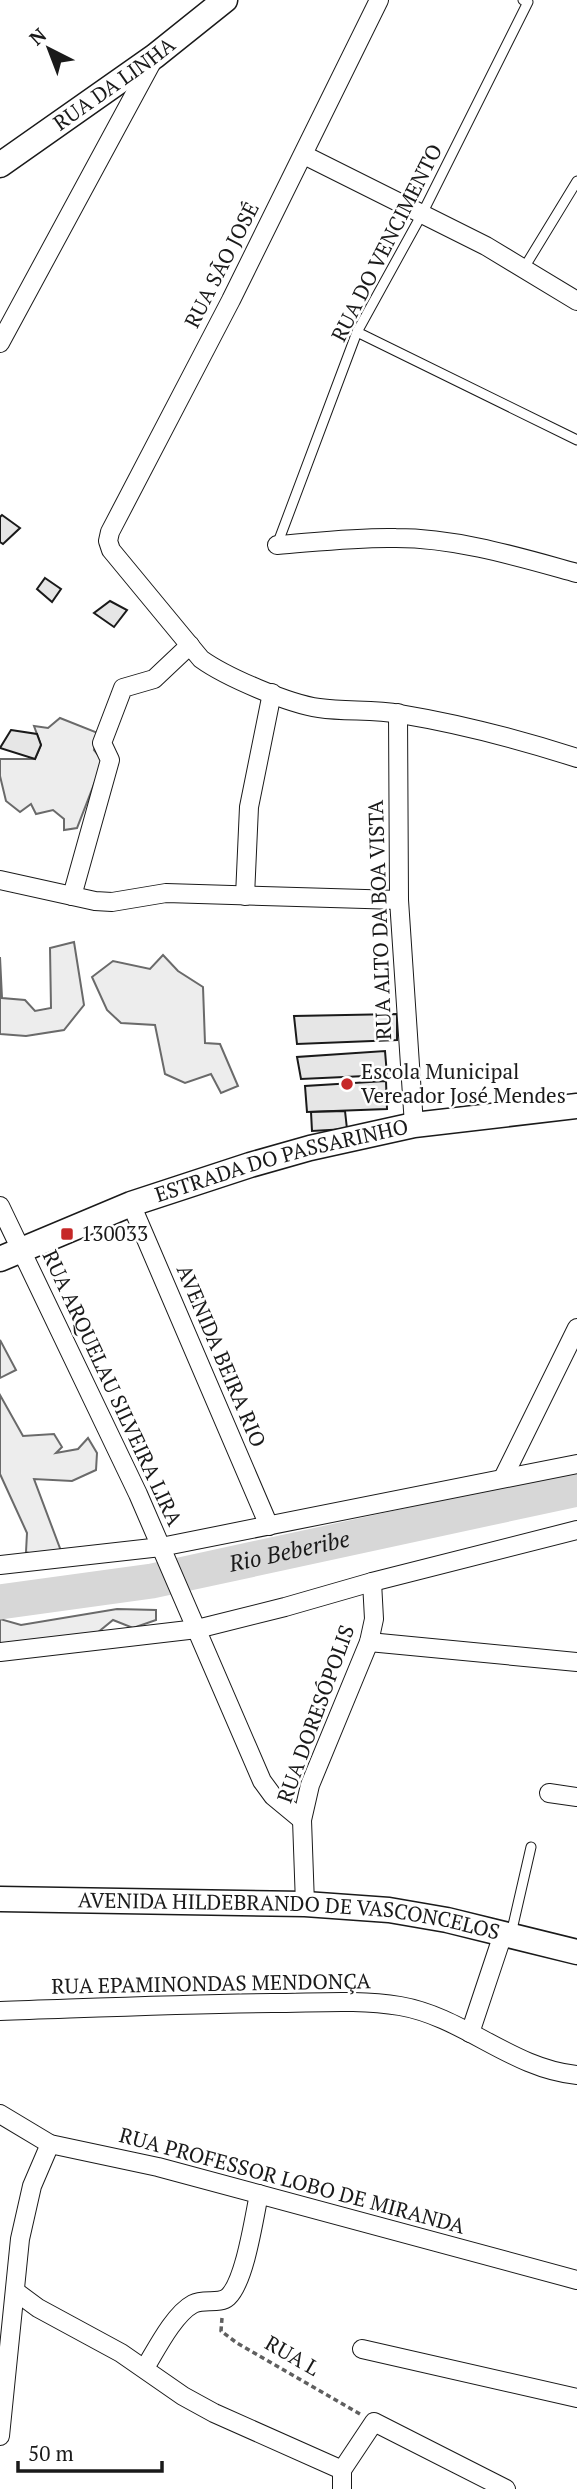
<svg xmlns="http://www.w3.org/2000/svg" width="577" height="2489" font-family="'PT Serif',serif">
	<rect width="100%" height="100%" fill="#fff"/>
	<g fill="#ededed" stroke="#6a6a6a" stroke-width="2">
		<path d="M60 718 98 733 94 750 103 761 77 828 64 830V819L53 810 36 814 31 804 20 812 6 801 0 776V759H35L41 745 34 726 48 728Z"/>
		<path d="M74 942 84 1005 64 1030 26 1036 0 1034V957L2 998 25 1000 35 1011 51 1008 50 948Z"/>
		<path d="M163 955 178 971 203 987 205 1043 220 1044 238 1086 221 1093 211 1074 185 1083 165 1074 155 1025 121 1023 107 1010 92 977 113 961 150 969Z"/>
		<path d="M0 1340 16 1370 0 1378Z"/>
		<path d="M0 1395 23 1436 54 1434 62 1447 56 1453 78 1449 88 1438 97 1453 96 1470 72 1481 34 1479 61 1551 34 1555 26 1552 27 1533 0 1474Z"/>
		<path d="M117 1609 156 1610V1620L133 1628 113 1620 97 1633 0 1648V1619L21 1625Z"/>
	</g>
	<g fill="none" stroke-linecap="round" stroke-linejoin="round">
		<path stroke="#d7d7d7" stroke-width="35" id="s1" d="M0 1602 152 1581 577 1489"/>
	</g>
	<g fill="#e6e6e6" stroke="#1a1a1a" stroke-width="2">
		<path d="M2 515 20 528 3 544 0 542V517Z"/>
		<path d="M45 578 61 589 52 602 37 589Z"/>
		<path d="M110 601 127 610 114 627 94 613Z"/>
		<path d="M11 730 37 734 41 745 35 759 0 748Z"/>
		<path d="M397 1014V1040L297 1044 294 1016Z"/>
		<path d="M385 1051 387 1075 301 1079 297 1057Z"/>
		<path d="M386 1081 387 1109 307 1112 305 1086Z"/>
		<path d="M345 1111 347 1129 312 1131 311 1112Z"/>
	</g>
	<g fill="none" stroke-linecap="round" stroke-linejoin="round">
		<g stroke="#1a1a1a" stroke-width="11">
			<g id="lane">
				<path d="M524 268 577 181"/>
				<path d="M357 332 577 440"/>
				<path d="M277 545 357 332 422 214 528 2 523 0"/>
				<path d="M511 1934 531 1847"/>
			</g>
		</g>
		<g stroke="#1a1a1a" stroke-width="20">
			<g id="street">
				<path d="M379 0 231 300 110 532 108 541 111 550 201 659C226 677 289 704 319 708 346 712 373 709 400 714 460 724 518 739 577 758"/>
				<path d="M304 155 486 246 577 301"/>
				<path d="M0 343 152 62"/>
				<path d="M277 545C316 542 357 537 396 538 457 538 519 557 577 573"/>
				<path d="M398 713 399 900 414 1125"/>
				<path d="M0 880 95 901 112 902 166 893 399 900"/>
				<path d="M72 896 110 760 102 743 123 688 154 679 190 645"/>
				<path d="M245 896 249 807 272 693"/>
				<path d="M131 1204 269 1526"/>
				<path d="M0 1206 138 1494 262 1781 273 1796 302 1820"/>
				<path d="M503 1478 577 1328"/>
				<path d="M0 1565 161 1547 577 1464"/>
				<path d="M369 1642 577 1662"/>
				<path d="M0 1652 197 1629 285 1607 372 1582 577 1530"/>
				<path d="M549 1793 577 1797"/>
				<path d="M305 1904 302 1820 310 1785 369 1642 374 1619 372 1582"/>
				<path d="M0 2011C91 2008 181 2004 272 2003 314 2003 358 1999 400 2006 464 2017 512 2069 577 2075"/>
				<path d="M470 2033 503 1934"/>
				<path d="M0 2114 50 2144 158 2167 577 2280"/>
				<path d="M15 2291 38 2308 121 2353 183 2396 214 2413 342 2470"/>
				<path d="M362 2349 577 2398"/>
				<path d="M145 2368C156 2350 174 2314 193 2304 204 2298 219 2305 228 2297 245 2281 254 2218 259 2194"/>
				<path d="M0 2436 20 2239 32 2186 50 2144"/>
				<path d="M342 2489V2470L374 2422 506 2489"/>
			</g>
		</g>
		<g stroke="#1a1a1a" stroke-width="27">
			<g id="secondary">
				<path id="s2" d="M0 165 155 56 225 0"/>
				<path id="s3" d="M0 1259 131 1204 250 1165 310 1148 414 1125 577 1106"/>
				<path id="s4" d="M0 1899 305 1904 389 1910 447 1920 577 1952"/>
			</g>
		</g>
		<path stroke="#5f5f5f" stroke-width="3.5" stroke-dasharray="5 3.5" stroke-linecap="butt" d="M222 2318 221 2331 237 2343 360 2414"/>
		<use href="#lane" stroke="#fff" stroke-width="9"/>
		<use href="#street" stroke="#fff" stroke-width="18"/>
		<use href="#secondary" stroke="#fff" stroke-width="24"/>
	</g>
	<g fill="#c62828" stroke="#fff" stroke-width="2.5">
		<circle cx="347" cy="1084" r="7"/>
		<rect x="60" y="1227" width="14" height="14" rx="3.5"/>
	</g>
	<g text-anchor="middle" stroke-width="5" stroke-linejoin="round" paint-order="stroke">
		<g font-size="21" fill="#1a1a1a" stroke="#fff">
			<text dy="7" stroke="none"><textPath href="#s2" startOffset="140">RUA DA LINHA</textPath></text>
			<text transform="translate(387 243) rotate(-63)" y="7">RUA DO VENCIMENTO</text>
			<text transform="translate(222 265) rotate(-63)" y="7">RUA SÃO JOSÉ</text>
			<text transform="translate(380 920) rotate(-92)" y="7">RUA ALTO DA BOA VISTA</text>
			<text dy="7" stroke="none"><textPath href="#s3" startOffset="299">ESTRADA DO PASSARINHO</textPath></text>
			<text transform="translate(221 1356) rotate(67)" y="7">AVENIDA BEIRA RIO</text>
			<text transform="translate(112 1388) rotate(65)" y="7">RUA ARQUELAU SILVEIRA LIRA</text>
			<text transform="translate(316 1714) rotate(-70)" y="7">RUA DORESÓPOLIS</text>
			<text dy="7" stroke="none"><textPath href="#s4" startOffset="290">AVENIDA HILDEBRANDO DE VASCONCELOS</textPath></text>
			<text transform="translate(211 1984) rotate(-1)" y="7">RUA EPAMINONDAS MENDONÇA</text>
			<text transform="translate(292 2181) rotate(15)" y="7">RUA PROFESSOR LOBO DE MIRANDA</text>
			<text transform="translate(292 2356) rotate(30)" y="7">RUA L</text>
		</g>
		<g font-size="21" fill="#1a1a1a" stroke="#fff" text-anchor="start">
			<text x="361" y="1079">Escola Municipal<tspan x="361" dy="24">Vereador José Mendes</tspan></text>
			<text x="81" y="1241">130033</text>
		</g>
		<g font-size="23" font-style="italic" fill="#1a1a1a" stroke="#fff">
			<text dy="8" stroke="none"><textPath href="#s1" startOffset="294">Rio Beberibe</textPath></text>
		</g>
	</g>
	<g transform="translate(49 49) rotate(318)" stroke="#ffffff" stroke-width="5" paint-order="stroke">
	<path d="M0-5L12 26L0 18L-12 26Z" fill="#1a1a1a"/>
	<text y="-10" font-size="19" font-weight="bold" text-anchor="middle" fill="#1a1a1a">N</text>
	</g>
	<path d="M18 2461v10h144v-10" fill="none" stroke="#1a1a1a" stroke-width="3.5"/>
	<text x="28" y="2461" font-size="21" fill="#1a1a1a" stroke="#ffffff" stroke-width="5" paint-order="stroke">50 m</text>
</svg>
